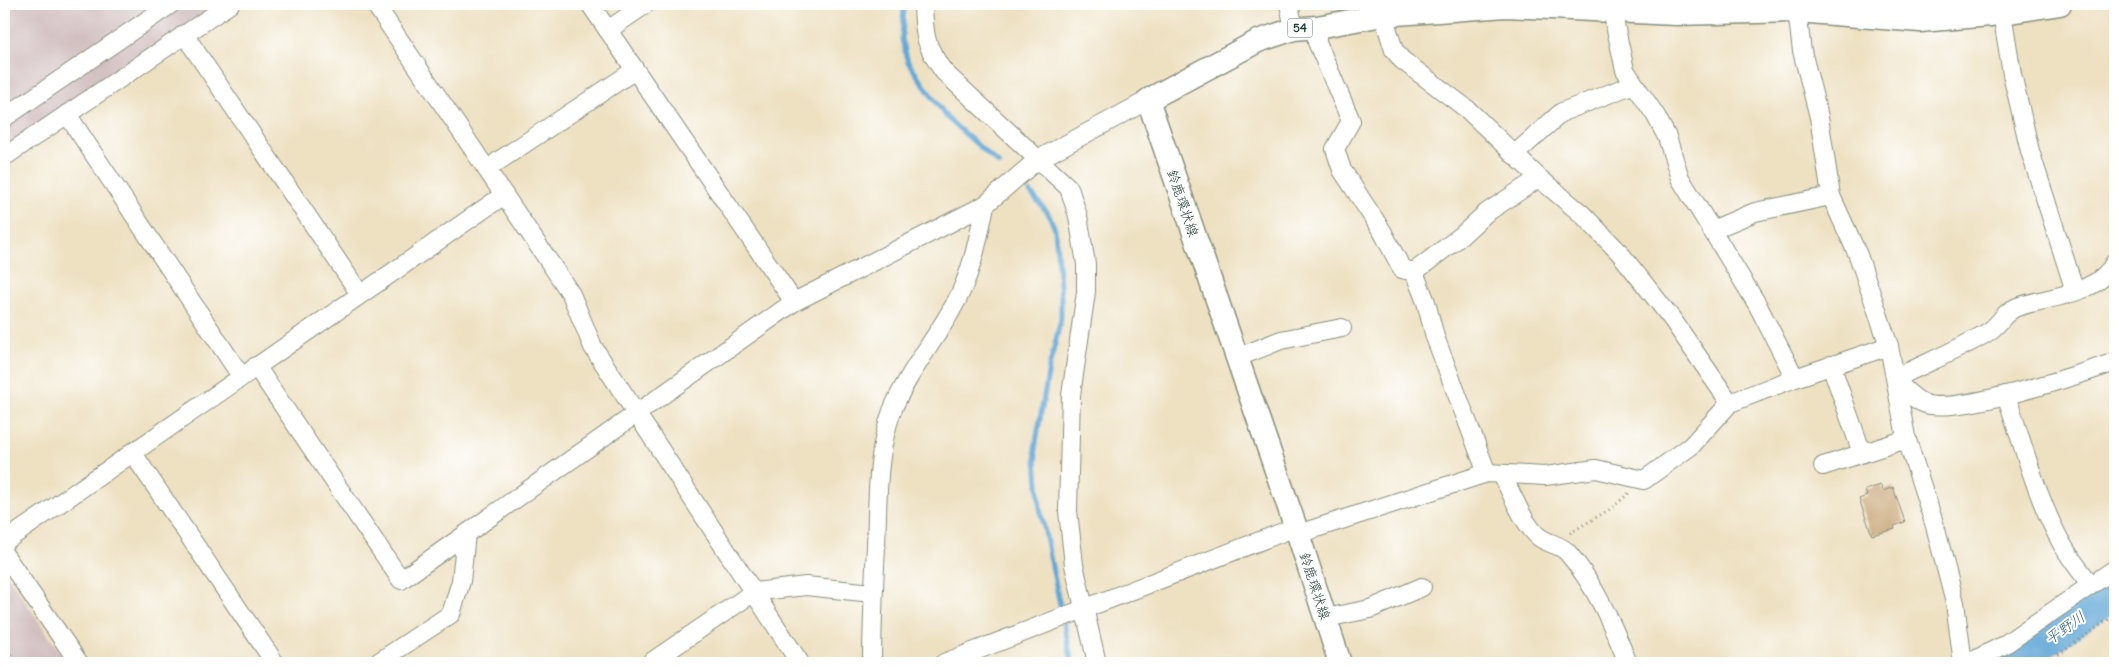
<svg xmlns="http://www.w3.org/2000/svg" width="2119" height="667" font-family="Delius,'Klee One',sans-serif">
	<rect width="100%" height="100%" fill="#fff"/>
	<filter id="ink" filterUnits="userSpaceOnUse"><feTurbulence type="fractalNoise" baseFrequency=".02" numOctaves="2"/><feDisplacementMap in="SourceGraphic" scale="10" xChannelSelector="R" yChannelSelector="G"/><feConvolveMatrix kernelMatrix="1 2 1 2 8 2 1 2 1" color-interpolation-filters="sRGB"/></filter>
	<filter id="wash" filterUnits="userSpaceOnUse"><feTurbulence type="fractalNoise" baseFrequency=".0096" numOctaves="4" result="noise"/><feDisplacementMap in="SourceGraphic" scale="20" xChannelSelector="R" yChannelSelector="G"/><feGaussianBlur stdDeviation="1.12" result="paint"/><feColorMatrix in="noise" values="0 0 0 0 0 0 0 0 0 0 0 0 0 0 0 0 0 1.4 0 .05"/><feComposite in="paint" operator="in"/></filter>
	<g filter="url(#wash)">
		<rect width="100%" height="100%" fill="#eee1c2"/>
		<g fill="#d2bfc0">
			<path d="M4 4H218L4 150Z"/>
			<path d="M4 570 67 663H4Z"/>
		</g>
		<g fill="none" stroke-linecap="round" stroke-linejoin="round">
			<g stroke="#62a7d7" stroke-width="5">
				<path d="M904 4 902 39 908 62 947 118 999 164"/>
				<path d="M1030 192 1048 213 1055 229 1061 296V319L1049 368 1035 448 1040 508 1072 663"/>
			</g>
			<path stroke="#62a7d7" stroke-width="31" d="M2016 663 2115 593"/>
		</g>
		<g id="blocks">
			<path fill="#c8a576" d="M1881 485 1883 491 1893 487 1905 522 1894 526 1895 529 1872 535 1859 499 1867 496 1865 490Z"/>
		</g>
	</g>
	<g filter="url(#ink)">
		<use href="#blocks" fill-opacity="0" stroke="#868f7b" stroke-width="1"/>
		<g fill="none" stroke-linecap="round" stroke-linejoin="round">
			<g stroke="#868f7b" stroke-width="20">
				<g id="minor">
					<path d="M375 4 571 294 593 347 800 663"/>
					<path d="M590 4 794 302"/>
					<path d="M923 4C924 35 925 46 944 72L1069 188 1078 216 1086 264V292L1071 395 1068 511 1074 565 1097 663"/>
					<path d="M1289 4 1294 29"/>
					<path d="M1612 11 1625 70 1656 116 1667 137 1680 178 1757 304 1795 378"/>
					<path d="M1797 11 1802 51 1819 117 1831 196 1858 255 1889 346 1906 437 1935 526 1955 603 1963 663"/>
					<path d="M2002 13 2012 74 2030 151 2075 291"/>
					<path d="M1383 15 1394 50 1402 60 1467 109 1539 178 1583 215 1619 252 1672 319 1730 403"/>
					<path d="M1317 27V42L1351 121 1335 149 1342 170 1382 231 1402 269 1414 272"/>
					<path d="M608 30 646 4"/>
					<path d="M184 34 360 294"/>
					<path d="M67 114 241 376"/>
					<path d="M4 118 171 4"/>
					<path d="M1514 155 1562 112 1634 84"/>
					<path d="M4 157 230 4"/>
					<path d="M497 162 635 70"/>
					<path d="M1712 230 1755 212 1831 196"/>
					<path d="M1414 272 1426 302 1435 337 1487 473"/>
					<path d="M1414 272 1461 236 1486 213 1539 178"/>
					<path d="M1236 358 1281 340 1342 328"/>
					<path d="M1831 365 1862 453"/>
					<path d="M256 366 401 580 466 534"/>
					<path d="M1896 382 1906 373C1933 360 1962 348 1988 332 2001 324 2002 313 2017 307 2049 296 2097 296 2115 262"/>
					<path d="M1896 382C1904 388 1913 399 1923 403 1952 417 2081 374 2115 362"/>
					<path d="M132 452 275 663"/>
					<path d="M1823 466 1907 439"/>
					<path d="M1502 475C1512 493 1523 524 1539 537 1548 544 1560 544 1568 553 1595 584 1613 626 1628 663"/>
					<path d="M1298 534 1487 473 1545 476 1596 469 1644 480 1691 446 1730 403 1795 378 1889 346"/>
					<path d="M4 542 504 195"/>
					<path d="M4 554 79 663"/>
					<path d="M2091 585 2115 569"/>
					<path d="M1326 618 1370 609 1422 587"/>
					<path d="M4 661 5 663"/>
					<path d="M377 663 451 614 461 581 466 534 794 302 985 205 1037 160 1148 100"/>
					<path d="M650 663 754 592 806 586 872 593"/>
					<path d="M872 663C872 624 874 585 876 546 878 500 876 454 892 411 907 374 933 343 952 309 971 277 978 241 985 205"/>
					<path d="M944 663 1296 527"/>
					<path d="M1969 663 2004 645 2091 585C2081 572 2070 558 2062 544 2038 502 2022 441 2006 395"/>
				</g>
			</g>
			<g stroke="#868f7b" stroke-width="25">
				<path id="major" d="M1340 663 1298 534 1148 100 1258 41 1294 29 1317 27 1383 15 1506 6 1676 14 1797 11 1920 21 1991 15 2060 4"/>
			</g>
			<g stroke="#868f7b" stroke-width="3" stroke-dasharray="1 4" stroke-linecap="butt">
				<path d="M1570 533 1612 508 1629 493"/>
				<path d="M2046 663 2115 615"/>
			</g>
			<use href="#minor" stroke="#fff" stroke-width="18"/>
			<use href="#major" stroke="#fff" stroke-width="22"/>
		</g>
	</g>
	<g text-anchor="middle" stroke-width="4" stroke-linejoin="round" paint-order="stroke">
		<rect fill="#fff" stroke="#627771" stroke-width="1" x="1287.5" y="18.5" width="25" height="19" rx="4"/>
		<g font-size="12" font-weight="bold" fill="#1f3d34">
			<text x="1300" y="32">54</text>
		</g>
		<g font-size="14" fill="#1f3d34" stroke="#fff">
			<text transform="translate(1183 203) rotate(71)" y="5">鈴鹿環状線</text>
			<text transform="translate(1315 586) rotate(72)" y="5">鈴鹿環状線</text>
		</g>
		<g font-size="15" font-style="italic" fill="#36626d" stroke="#fff">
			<text transform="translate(2065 628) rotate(-35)" y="5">平野川</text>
		</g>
	</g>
	<rect width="2119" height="667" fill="none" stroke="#fff" stroke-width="20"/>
</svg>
